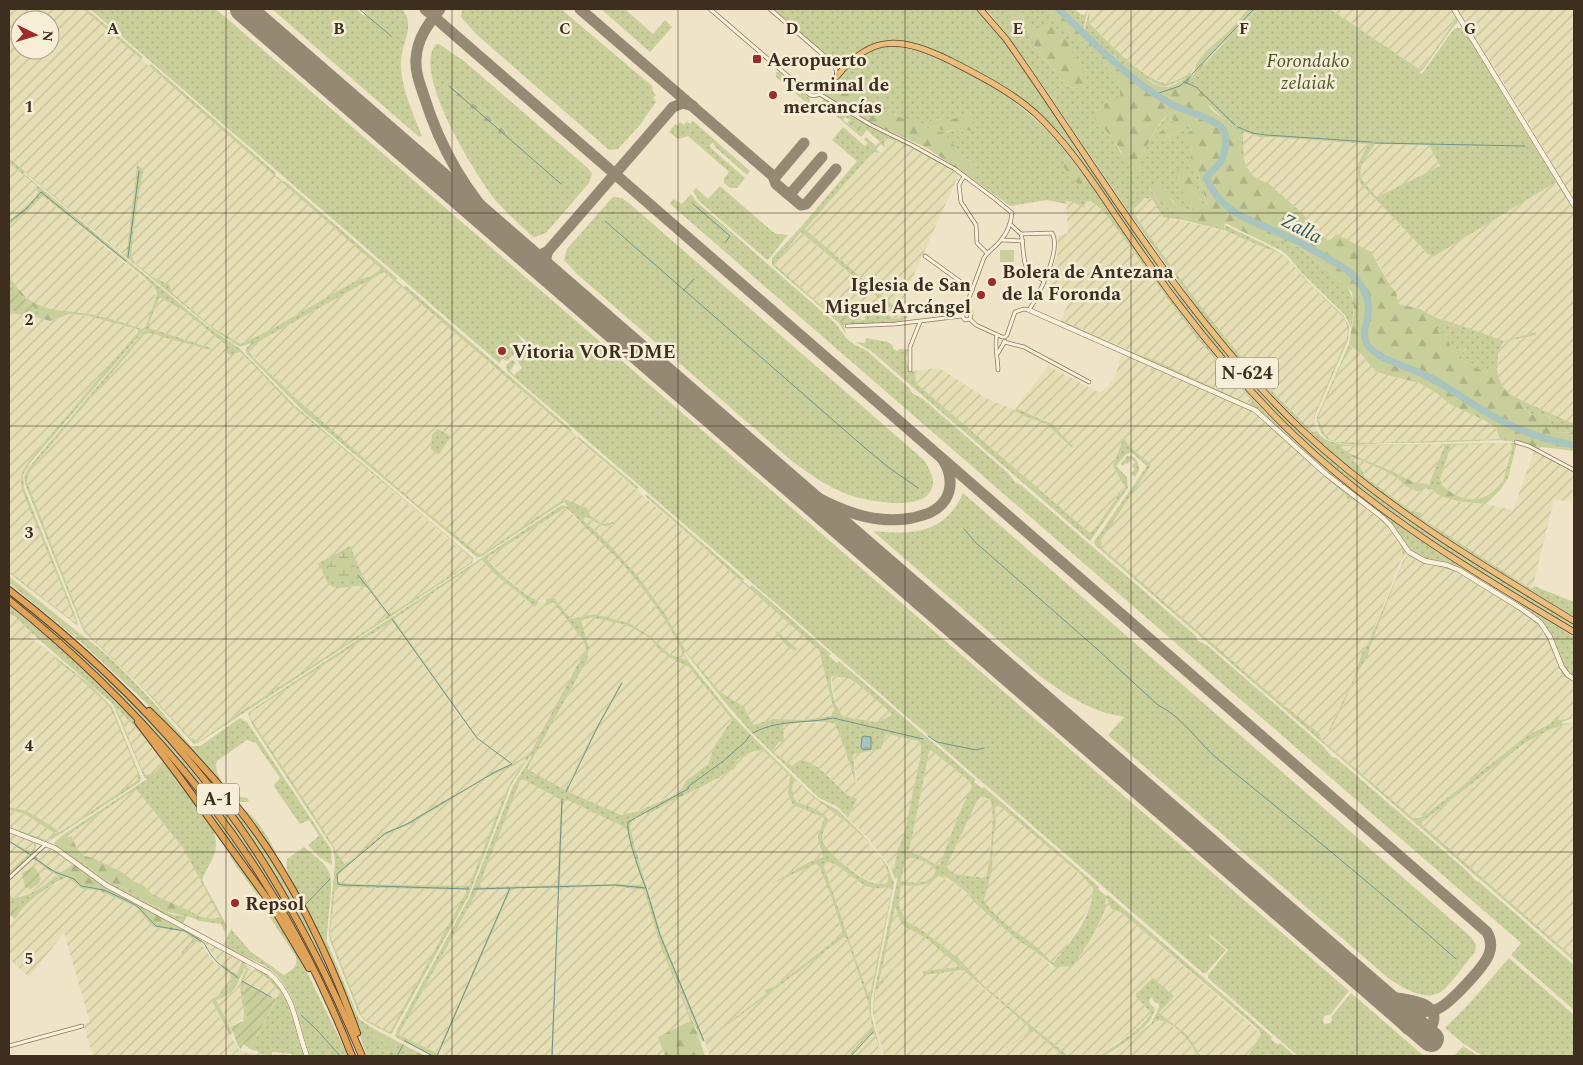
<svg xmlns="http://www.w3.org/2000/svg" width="1583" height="1065" font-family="Spectral,serif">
	<defs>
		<pattern id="farmland-furrows" width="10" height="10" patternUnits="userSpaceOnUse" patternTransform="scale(1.25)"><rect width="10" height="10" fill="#e6deb5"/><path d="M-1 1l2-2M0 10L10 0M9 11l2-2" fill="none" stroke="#c6bf9b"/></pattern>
		<pattern id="grass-dots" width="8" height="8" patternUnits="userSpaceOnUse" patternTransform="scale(1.25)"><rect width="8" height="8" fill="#c9cf9b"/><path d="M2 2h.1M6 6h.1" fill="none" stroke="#aeb285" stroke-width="1.8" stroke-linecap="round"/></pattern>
		<pattern id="forest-firs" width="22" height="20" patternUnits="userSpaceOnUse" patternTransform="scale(1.25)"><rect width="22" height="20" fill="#c9cf9b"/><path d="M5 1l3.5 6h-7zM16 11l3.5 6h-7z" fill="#aeb285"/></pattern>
		<pattern id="wetland-marsh" width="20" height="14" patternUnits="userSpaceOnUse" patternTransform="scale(1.25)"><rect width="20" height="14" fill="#c9cf9b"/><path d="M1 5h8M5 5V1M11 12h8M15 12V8" fill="none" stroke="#aeb285"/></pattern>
		<pattern id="garden-furrows" width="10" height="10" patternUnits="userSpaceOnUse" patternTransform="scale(1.25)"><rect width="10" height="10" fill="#c9cf9b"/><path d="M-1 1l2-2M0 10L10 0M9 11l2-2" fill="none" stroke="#aeb285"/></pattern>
		<pattern id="water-ripples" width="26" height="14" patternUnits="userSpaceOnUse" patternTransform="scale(1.25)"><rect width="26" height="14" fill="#a9c4bc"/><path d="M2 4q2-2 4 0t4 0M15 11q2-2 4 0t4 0" fill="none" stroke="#8ba098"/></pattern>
	</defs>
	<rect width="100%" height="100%" fill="#f0e4c8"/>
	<g fill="url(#farmland-furrows)" fill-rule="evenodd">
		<path d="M9 9H83L313 208 380 268V270L369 277 357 280 270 330 241 344 212 327 171 292V287L152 277 135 263 131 256 135 217 143 169 137 165 127 250 126 254H123L9 158ZM20 20H50V50H20Z"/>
		<path d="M1091 9H1248L1229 31 1206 51 1190 73 1169 83 1162 82 1153 78 1127 60 1112 46 1089 23Z"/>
		<path d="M1330 9H1450L1455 16 1454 21 1443 39 1424 66 1419 69Z"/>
		<path d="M1458 9H1574V200L1516 103Z"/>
		<path d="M1245 132 1259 137H1271L1367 144 1368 146 1360 158 1357 175 1374 198 1427 253 1433 257 1556 182 1574 211V424L1513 396 1505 390 1499 380 1497 370 1498 354 1503 342 1536 335V333L1504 341 1437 318 1420 309 1399 304 1396 292 1388 282 1377 261 1332 239 1328 240 1323 235 1302 213 1269 184 1254 177 1247 167 1244 160 1243 134Z"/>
		<path d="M884 137 908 146 959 174 899 308 893 305 805 229 873 152 880 153 885 148Z"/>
		<path d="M1375 144 1429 145 1440 166 1381 195 1378 198 1364 183 1360 171 1364 160Z"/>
		<path d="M9 163 37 186 38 192 36 197 9 221Z"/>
		<path d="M43 196 155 288 156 299 146 326 142 329 111 319 90 314 45 309 38 306 22 293 11 280 9 276V225Z"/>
		<path d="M1145 198 1152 199 1163 217 1224 230 1258 245 1274 251 1286 257 1307 282 1343 317 1348 328 1347 338 1316 410 1314 422 1317 431 1313 432 1255 373 1185 287 1135 215 1134 209Z"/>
		<path d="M1066 201H1071L1085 207 1083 202 1091 201 1100 208 1112 222 1195 336 1252 401 1251 404 1061 320 1072 295 1052 285 1047 279 1057 257 1058 236 1068 233Z"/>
		<path d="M801 232 854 278 902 318 893 319 879 306 821 305 773 264Z"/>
		<path d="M384 272 813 643 819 650 824 669 834 710 831 716 805 720 774 719 753 725 747 712 720 692 687 653 664 612 636 574 606 541 583 520 586 517 589 518 604 527 613 525 612 522 602 524 590 514 587 508 564 499 482 554 478 553 409 498 406 493 401 491 350 447 274 377 249 351 251 347 263 339Z"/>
		<path d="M159 297 184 311 226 345 227 353 237 354 241 352 291 405 472 559 471 562 391 614 388 612 363 576 357 563 321 567 326 579 337 588 356 585 366 586 369 588 387 615 385 618 239 713 200 741 196 742 191 739 155 699 93 639 84 628 27 482 28 475 34 465 144 335 150 333 209 350 211 348 149 328 147 326Z"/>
		<path d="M9 313 26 315 51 321 69 314 89 316 137 329 135 336 31 458 25 467 20 478 27 503 75 617 76 621 74 622 9 571Z"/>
		<path d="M1352 347 1363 356 1376 372 1419 383 1438 394 1451 405 1484 420 1496 428 1499 439 1366 443 1337 442 1329 439 1324 433 1318 418 1342 363Z"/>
		<path d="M1122 353 1152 366 1150 371 1154 369 1160 370 1256 413 1309 463 1345 494 1348 499 1359 504 1382 521 1396 538 1402 550 1403 555 1367 645 1362 653 1354 678 1331 725 1329 732 1331 730 1359 670 1368 656 1370 647 1391 594 1401 567 1408 556 1421 562 1457 572 1521 611 1536 623 1548 640 1563 676 1574 682V718L1565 720 1555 719 1548 725 1528 735 1425 815 1413 818 1321 739 1319 734 1286 707 1102 548 1101 540 1150 465 1128 445 1124 438 1113 466 1125 486 1120 494 1118 492 1116 499 1094 531 1090 533 917 384 914 371 939 368 989 400 1011 408 1024 416 1046 424 1066 444 1073 445 1065 440 1058 429 1043 419 1016 408 1048 366 1100 393 1109 385 1115 377Z"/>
		<path d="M1511 443 1512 449 1503 481 1488 495 1480 500 1459 498 1451 493 1440 479 1451 445Z"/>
		<path d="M1444 444 1433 477 1428 484 1413 482 1341 449V446Z"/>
		<path d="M1536 451 1573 471 1572 500 1568 501 1554 500 1532 589 1448 536 1392 498 1364 476 1362 470 1351 458V456L1383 470 1397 478 1407 487 1419 492 1427 489 1450 499 1467 503 1486 504 1513 510 1534 452Z"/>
		<path d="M565 508 606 546 639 582 667 623 686 660 669 654 650 636 629 623 594 614 571 619 554 598 535 601 504 576 487 559 488 557Z"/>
		<path d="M482 560 495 574 529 603 553 601 583 640 586 649 583 658 537 742 526 756 512 764 492 772 470 787 435 805 406 824 383 833 353 859 344 864 320 824 251 719 249 716 251 712 392 621 477 741 478 739 394 619Z"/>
		<path d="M9 614 16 617 32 632 34 635 30 637 56 658 57 661 77 676 109 706 115 717 138 774V779L135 782 62 831 47 825 27 811 9 807V679L46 665 9 678Z"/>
		<path d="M590 617 626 625 636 630 650 638 659 649 689 667 732 721 715 745 708 764 686 781 681 789 675 794 628 815 616 813 570 792 568 790 574 773 622 683 587 745 565 790 527 770 587 660 589 652 581 621Z"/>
		<path d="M831 676 848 678 855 682 889 711 891 714 889 717 877 722 844 717 839 711 835 701Z"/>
		<path d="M116 707H117L141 733 163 763 160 768 149 775H146L142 770Z"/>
		<path d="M830 722 835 724 838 729 845 749 854 782 857 783 853 754 883 744 886 734 918 741 921 745V754L904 835 898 849 894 868 892 869 868 838 848 818 857 799 856 798 851 797 845 793 828 775 814 764 793 767 772 751 779 742 782 726 790 724Z"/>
		<path d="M1574 722V958L1421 824 1422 822 1525 743 1551 729Z"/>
		<path d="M759 750 764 751 788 773 790 780 788 794 796 807 824 818 819 832V844L824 854 823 857 807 863 771 884 816 864 819 866 833 901 843 934 776 986 769 990 766 994 744 1012 706 1040 704 1039 661 934 630 827 634 818 646 812 649 813 670 802 709 784 720 776 733 770 737 760 746 754Z"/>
		<path d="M931 750 968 780 972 786 958 816 940 864 936 865 920 855 909 852 929 752Z"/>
		<path d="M527 758 511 782 502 801 469 886 352 884 339 883 337 882 338 875 345 868 382 836 409 825 486 778Z"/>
		<path d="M523 778 561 800 557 885 481 887 480 883 507 811 520 781Z"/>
		<path d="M793 780H796L816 799 825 805 862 836 882 859 888 870 889 881 885 884H881L865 879 832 855 825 846 822 839 823 832 829 821 794 799 792 794Z"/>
		<path d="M136 789 183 848 221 918 215 919 205 918 181 908 152 894 144 886 135 882 122 872 93 858 85 856 78 850 71 836 74 831Z"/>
		<path d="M981 797H984L992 803V828L989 864 985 878 955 874 946 867 977 801Z"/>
		<path d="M568 800 613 822 622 824 627 829 643 885 615 884 562 885 560 884 563 806 565 801Z"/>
		<path d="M997 805 1001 807 1092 885 1093 893 1089 908 1066 947 1053 963 1008 927 988 907 984 900 993 857V841L996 822 995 808Z"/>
		<path d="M9 810 25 814 38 822 55 833 52 838 47 841 9 827Z"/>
		<path d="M9 833 34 843 33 851 31 853 9 841Z"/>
		<path d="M9 842 26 853 27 855 11 870H9Z"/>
		<path d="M50 849 55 851 73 865 64 871 58 872 39 861V856Z"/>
		<path d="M910 858 917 859 931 865 936 870 935 874 929 880 922 883 902 881 905 861Z"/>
		<path d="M32 860 56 874 55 876 50 881 34 891 13 899 9 893V881L14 875Z"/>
		<path d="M825 862H829L846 871 859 882 869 887 875 888 890 887 892 890 870 995 868 994 824 866Z"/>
		<path d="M938 876 957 885 1015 938 1033 950 1052 967 1079 958 1098 927 1107 906 1105 903 1107 898 1111 909 1121 912 1261 1034 1248 1056H1201L1187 1035 1159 1013 1165 1006 1153 978 1141 1002 1151 1013 1137 1028 1100 1056H1068L984 986 959 959 925 932 905 920 899 905 901 885H926Z"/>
		<path d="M67 877 83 888 98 890 136 907 153 927 185 932 193 938 182 951V953L192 943 200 942 214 962 230 974 231 978 226 986 214 997 218 1014 239 1050 247 1053 287 1054 293 1056H93L83 1024 90 1022 64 933 29 977 9 959V927L21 909 35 896Z"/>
		<path d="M611 886 643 890 645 893 659 942 686 1009 690 1021 658 1037 665 1056H553L559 890 561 888Z"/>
		<path d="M337 887 466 890 467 893 390 1032H388L366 1020 362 1016 334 948 330 933 335 889Z"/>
		<path d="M517 888H556L558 890 551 1056H438L510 892Z"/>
		<path d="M483 889H507L508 891 438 1050 435 1052 399 1034 475 894 478 890Z"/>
		<path d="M894 907H895L900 921 914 932 927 939 961 967 923 972 945 973 963 970 966 972 978 984 1027 1025 1029 1028 1027 1033 995 1056H884L874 1015 875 992 906 955 880 983 879 982Z"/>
		<path d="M843 937 847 939 868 1002 872 1027 848 1056H710L705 1042Z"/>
		<path d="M202 939 241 960 242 965 238 974 232 972 218 961Z"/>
		<path d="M246 965 268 979 280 992 276 999 243 981 249 969 242 977 241 981 240 994 243 1003 244 1018 231 1027 216 1000 227 996 236 989Z"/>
		<path d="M1157 1019 1167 1022 1184 1035 1197 1056H1110Z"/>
		<path d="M1034 1031 1063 1056H997L1027 1034Z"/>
		<path d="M873 1034 875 1035 881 1056H850L867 1037Z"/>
	</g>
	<g fill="url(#grass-dots)" fill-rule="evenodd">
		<path d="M83 9H87L143 57 141 59Z"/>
		<path d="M90 9H216L1349 991 1330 1015 1324 1016 1323 1021 1324 1024 1331 1023 1332 1019 1331 1017 1351 993 1424 1056H1298L1208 978V975L1228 950 1210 935 1209 936 1226 950 1206 973H1203L507 371 506 365 512 360 516 362 510 371 514 375 522 368 515 357 527 346 525 340 515 332 525 344 507 361 503 359 499 363Z"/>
		<path d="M272 9H356L363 15 368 16 363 9H402C416 25 402 42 401 61 400 86 413 113 422 136L419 137Z"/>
		<path d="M462 9H561L652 86 653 92 656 95 653 98 656 102 640 125 618 149 609 150 476 34 461 17Z"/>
		<path d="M601 9H625L653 34 665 20 672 27 650 52Z"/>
		<path d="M773 9H976C1008 42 1033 83 1059 121 1099 181 1140 242 1184 300 1230 361 1280 418 1338 466 1412 527 1493 575 1574 624V628C1472 566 1368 505 1283 421 1203 342 1141 247 1078 155L1060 133 1030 106 936 52 891 41H883L863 48 843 66 838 65Z"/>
		<path d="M986 9H1009L1015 20 1029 32 1035 47 1067 87 1082 88 1070 44 1048 25 1044 28 1031 29 1025 22 1020 9H1046L1062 22 1072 35 1085 43 1120 81V96L1117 100C1115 128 1107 150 1137 166L1136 163C1147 149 1153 130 1166 117L1172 119 1174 122 1160 132 1165 140 1189 124C1194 129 1190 134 1188 140L1192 147C1190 155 1192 167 1198 173L1207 206 1203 205 1199 197 1189 188 1190 185 1197 189 1177 176 1191 203 1192 208 1190 211C1176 210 1178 205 1169 197 1165 193 1156 190 1150 188L1158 202 1182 216 1187 221 1163 217 1152 199 1145 198 1134 209 1135 215C1172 269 1211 322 1254 371 1272 392 1293 412 1313 432L1317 431 1314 418 1316 410 1347 338C1348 330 1348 325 1343 317L1307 282 1286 257 1274 251 1258 245 1224 230 1225 225 1270 247 1286 257 1313 287 1343 315 1349 326 1348 340 1315 415C1313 439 1330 443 1350 445L1517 443 1508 478 1505 483 1503 481 1512 449 1511 443 1451 445 1440 479 1443 485 1437 483 1432 490 1427 489 1444 447V444L1342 446 1341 448 1353 455 1351 458 1362 470 1364 476 1411 511 1421 513V518L1528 587 1532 589 1534 586 1574 602V617C1485 562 1390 509 1314 436 1277 401 1242 364 1210 324 1194 305 1181 284 1166 264 1112 190 1062 112 1009 37Z"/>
		<path d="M1061 9H1074L1081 14 1084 15 1088 9 1083 30Z"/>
		<path d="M1090 9 1089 23C1103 37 1149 86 1169 83 1176 81 1183 77 1190 73L1195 76 1216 51 1258 9H1330L1419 69 1424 66 1454 22 1455 16 1450 9H1452L1458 18 1457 23 1453 27 1422 71 1419 72 1422 74 1453 30 1456 28H1464L1574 208V211L1556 182 1433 257 1427 253 1361 184C1354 169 1359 159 1368 146L1367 144 1271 137H1259L1245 132 1243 134 1244 160 1238 158C1247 128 1228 125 1211 107 1204 101 1200 92 1194 85L1189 88 1187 86 1190 79 1188 77 1165 87 1158 85 1126 66H1122L1116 56 1108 54 1084 31ZM1375 144 1429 145 1440 166 1381 195 1378 198C1354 174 1356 171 1375 144Z"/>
		<path d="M1456 9H1458L1574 202Z"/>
		<path d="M439 44 464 61 590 170 592 174 589 183 546 233 535 237 532 236C520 225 507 213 496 201 476 175 413 76 435 45ZM452 86 469 102 482 108 487 115 507 133 505 136 460 100Z"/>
		<path d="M886 46C942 46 1036 108 1067 154L1063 166 1086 181V178C1149 272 1214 367 1298 444 1381 520 1479 578 1574 637V677C1561 668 1558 649 1551 635 1546 626 1540 620 1533 614L1458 568 1427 560 1413 552 1405 544 1394 527 1388 520C1357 496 1326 473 1297 447 1283 434 1271 418 1254 407L1061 322V320L1129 351 1159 362 1245 402 1250 404 1252 401 1195 336 1112 222 1100 208 1091 201 1084 202 1085 208 1071 201H1066V204L1047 200 1010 206 967 175 973 173 977 165 966 159 956 148 950 140 899 117 885 108 874 109 857 99 847 89 835 90 833 93 837 104 826 97 825 94 859 57 870 50ZM956 117 964 128 947 132 935 118C943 121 948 122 956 117Z"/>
		<path d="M151 64 276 173 275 175 284 182 285 181 397 278 396 280 404 287 406 286 572 430 571 432 578 438 579 437 638 487 637 489 642 494 384 272 263 339 251 347 249 351 254 358 297 399 401 491 406 493 409 498 478 553 482 554 564 499 587 508 590 515 602 524 614 522C605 533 596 520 586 517L583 520 606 541 636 574 664 612 687 653 720 692 744 707 753 725 774 719 805 720 831 716 834 710 819 650 645 496 646 494 744 579 743 581 750 587 752 585 831 654 829 656 837 663 839 661 976 780 974 782 982 788 984 787 1099 887 1098 889 1106 896 1108 895 1272 1037 1271 1039 1278 1045 1280 1043 1295 1056H1276L1266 1054 1268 1056H1248L1261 1034 1258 1029 1121 912 1111 909 1107 898 1105 903 1107 905C1098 927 1087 948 1072 966L1055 967 1033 950 1015 938 976 904 977 898 952 874 943 875 947 879 938 876C925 888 918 886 901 885L899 905 905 920 925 932 959 959 984 986 1068 1056H1063L1034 1031 1027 1034 995 1056 1027 1033 1029 1028 1027 1025 963 970 923 975V971L960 967 927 939 904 926 900 921 895 907 879 982H881L908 952 875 992 874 1015 883 1056 873 1013 874 993 898 876 895 879 890 865 892 869 894 868 898 849 904 835 921 754V745L918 741 886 734 881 749 853 754 856 786 845 749 835 724C825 720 793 722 783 726L784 741 779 742 772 751 792 766 800 760C826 763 840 797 856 798L857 799 848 818 838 807 819 798 750 731 723 700 685 652 684 653 689 662 731 714 760 744 808 791 819 800 838 810 862 834 887 865 894 883 871 1000V1015L882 1056 875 1035 873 1034 867 1037 850 1056H848L872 1027 868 1002 847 939 844 937 705 1042 706 1040 766 994 765 990 776 986 843 934 833 901 819 866 816 864 771 884 807 863 823 857C823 850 818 845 818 837 818 831 823 825 824 818L793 805 788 794 790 776 764 751C754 749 745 755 737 760 737 763 736 765 735 768 733 770 700 788 695 790 688 788 682 792 676 796L675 794 681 789 686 781 708 764 715 745 732 720 689 667 669 657 659 649 650 638 636 630 626 625 590 617 581 621 589 648 587 660 527 769 565 790 587 745 621 682 622 683 574 773 568 786 569 792 621 815 636 812 668 798 670 802 648 814 646 812 634 818 635 821H632L630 827 635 847 632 848C628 832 630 828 613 822L568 800 565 801 563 806 560 884 562 885 615 884 643 885 645 889 648 891 661 934 704 1039 702 1042 660 940 697 1032 692 1027 686 1009 659 942 645 893 643 890 611 886 561 888 559 890 553 1056H551L558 890 556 888H517L510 892 440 1051 438 1050 508 891 506 889 478 890 399 1034 402 1036 399 1039 395 1036 398 1028 469 898 513 786 531 757 530 756 511 785 468 897 392 1033 390 1034 365 1021 359 1014 330 940 329 932 335 862 333 848 253 726 248 714 250 711 562 505 568 507 564 502 481 557H477L303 411 247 354 245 350 251 343 240 347 215 331 24 172 23 173 207 326 239 348 294 405 473 558 472 563 198 743 194 744 139 684 84 632 25 484 24 477 29 467 145 330V329L30 463 23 475 24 488 77 620 78 626 9 573V571L74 622 76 621 27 503C19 480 17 478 31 458L138 332 137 329 89 316 90 314 111 319 142 329 146 326 157 294 155 288 144 277 43 196 9 225V221L36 197 38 192 37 186 9 163V158L123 254H126L127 250 137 165 143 169V171L135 217 131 256 135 263 152 277 170 285 171 292 212 327 241 344 270 330 357 280 369 277 380 270V268L149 66ZM159 298H161L184 311 226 345 227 353 231 355 241 352 291 405 451 540 472 559 471 562 391 614 387 612 363 576 350 546 319 563 318 564C324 570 324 580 330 585 339 593 356 581 369 588L387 615 385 618 239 713 200 741 196 742 193 738 191 739 155 699 93 639 84 628 27 482 28 475 34 465 144 335 149 333 210 350 211 348 149 328 148 326ZM565 508C573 512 580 522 587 529 628 566 664 610 686 660L669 654 650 636 629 623 594 614 571 619 554 598 546 599V606L553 602 583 640 586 649 532 750 526 756 512 764 492 772 470 787 435 805 406 824 383 833 353 859 344 864 320 824 251 719 250 716 251 712 392 621 478 741V739L394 619 482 560 495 574 535 607 539 601C528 599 494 569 487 559L488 557ZM831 676 848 678 855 682 889 711 891 714 889 717 877 722 844 717C835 708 830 689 831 676ZM931 750 968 780 972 786 958 816 940 864 936 865 920 855 909 852 929 752ZM524 759 526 760 511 782 502 801 469 886 352 884 337 882 338 875 345 868 382 836 409 825 486 778 513 766ZM523 779 561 800 557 885 481 887 480 883 520 781ZM793 780H796C802 786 809 794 816 799 835 814 893 853 888 881L885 884C878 884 872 883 866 880 855 874 824 851 822 839 822 832 826 826 829 821 823 810 808 806 797 802 791 796 792 788 793 780ZM981 797C985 797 989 798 991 802 995 810 990 871 985 878L955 874 946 867 977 801ZM997 806 1001 807 1080 874 1093 888C1093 916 1070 943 1053 963 1046 957 1040 950 1033 944 1015 931 996 919 984 900L992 870 993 841 996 822 995 808ZM910 858C920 859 929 863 936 870 930 886 915 883 901 881L905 861ZM825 862C837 860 856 883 869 887 876 889 883 888 889 887L892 890 870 995 868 994 824 867ZM337 887 466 890V893L390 1032 366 1020 362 1016 332 941 330 933 335 889Z"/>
		<path d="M776 72H779L810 99 809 105 776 77Z"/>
		<path d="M824 99C868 125 915 147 960 173L959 174 908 146 884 137 885 148 881 144 876 149 880 153 873 152 805 229 893 305 899 308 908 318H905L903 322 844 325 846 335 839 323 772 265V258L800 228 857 161 832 140 843 127 865 146 868 143 864 140 866 137 876 146 880 142 867 130 845 117 843 120 863 135 861 137 822 104V101ZM801 232 902 318 893 319 879 306H869L870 314H865V320L840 322 774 264Z"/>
		<path d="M687 121 690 124 693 121 750 171 747 175 715 147 713 142 710 145 711 148 745 178 737 188H730L724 183V178L729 172 688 136 678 139 669 132 675 124 677 125 680 122 684 125Z"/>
		<path d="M720 186 773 232 778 234 788 235 768 260 766 259 699 201 693 191 696 188 708 199Z"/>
		<path d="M691 194 697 202 836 324 847 339 855 345 866 350 909 388 912 393 923 399 1008 473 1016 483 1021 485 1196 636 1197 640 1208 646 1323 746 1332 757 1336 758 1466 870 1475 880 1479 882 1574 965V1010L1511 955 1521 943 670 204 673 199 682 204Z"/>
		<path d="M613 197 622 198 630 204 924 460C928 467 932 473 933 481 934 515 867 501 849 495 828 487 811 475 793 462L577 274 564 260 567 249 610 200Z"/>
		<path d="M1272 237 1299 247 1346 286C1356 298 1354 313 1351 328L1345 315 1302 273 1288 256 1282 251 1264 242Z"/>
		<path d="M1439 323 1467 330 1468 328 1504 341 1536 332V335L1503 342 1498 354 1497 370H1490L1486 373 1461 359 1462 353 1467 347 1457 353 1452 351 1446 333H1439L1436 326Z"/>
		<path d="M866 338 888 342 893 346V349L898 351 899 349H908L906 359 909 369 914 371 917 384 1090 533 1094 530 1116 499 1118 495 1117 492 1121 494 1125 487 1113 466 1124 437 1128 445 1151 465 1101 540 1102 548 1286 707 1320 734 1321 739 1413 818H1418L1425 815 1528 735 1548 725 1557 717 1559 720 1574 718 1562 722V724L1574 722 1551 729 1525 743 1422 822 1421 824 1574 958V961L1095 545 1094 542 1147 466 1131 452 1125 455 1116 466 1127 477 1128 488 1090 541 870 350 855 342 865 343Z"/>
		<path d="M1349 344 1352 347 1342 363 1318 418 1324 433 1329 439 1337 442 1366 443 1499 439 1500 440C1462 442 1423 443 1385 443 1369 444 1347 447 1332 441 1322 438 1317 427 1317 417Z"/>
		<path d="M1152 366 1259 414 1328 477 1383 520 1392 530 1406 552 1401 560 1364 654 1404 559 1409 555 1425 562 1445 566 1458 571 1524 612 1541 626 1549 640 1561 668 1574 682 1563 676 1543 631 1529 617 1457 572 1421 562 1408 556 1401 567 1370 647 1368 656 1359 670 1331 730 1328 732 1354 678 1362 653 1367 645 1403 555C1402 535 1366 503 1348 499L1345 494 1309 463 1256 413 1160 370 1154 369 1150 372Z"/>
		<path d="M1530 404 1574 424V433L1556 432 1552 429 1550 417 1547 415 1536 416 1524 410Z"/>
		<path d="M1016 408 1054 425C1061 432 1064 440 1073 445L1072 448 1046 424 1024 416 1015 411Z"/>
		<path d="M438 429 449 435V439L440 453 437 454 431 449 432 435Z"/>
		<path d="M1127 456C1136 455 1139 462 1139 470L1135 477 1131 474 1135 469 1132 466 1135 462 1132 459 1127 464 1125 463 1123 466 1121 464Z"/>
		<path d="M963 493 1471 937 1476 945 1475 952C1467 961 1448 989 1439 993 1422 1001 1402 987 1388 978L1108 735 1124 717C1116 715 1108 714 1100 711 1079 704 1060 690 1041 677L873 531C912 535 945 534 963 493Z"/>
		<path d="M9 576 59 617 9 577Z"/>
		<path d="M9 583 62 624 76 636 82 638 78 632C121 663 157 706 191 746H200L240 718 247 722 331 849 332 865 319 857 308 845 319 836 309 820 300 824 275 788 274 785 280 778 256 743 247 740 217 761C213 770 224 787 231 793 235 796 242 797 247 798L249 801 246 802H237L166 723 137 694 82 643Z"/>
		<path d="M9 593C131 689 230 801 304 939 322 972 340 1006 352 1042 343 1034 335 1008 329 995 313 961 295 927 276 894 206 779 114 680 9 596Z"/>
		<path d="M9 605C50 639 92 673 127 713 158 748 185 788 212 826 222 854 211 857 202 880L227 926 225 932 221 924 200 921 190 917 192 912C200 917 211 921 220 917L183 848 136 789 74 831 66 838 63 835 147 779 144 777 113 704 34 635 16 617 9 614ZM116 707 141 733 163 763C160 768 153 775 146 775L142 770Z"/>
		<path d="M775 632H778L797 649 795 651 787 646Z"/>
		<path d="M29 636 92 686 112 707 141 778 140 782 48 842 9 828V827L49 841 55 833 62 831 135 782 138 779V774L115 718 109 706 77 676 57 661 56 658Z"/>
		<path d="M187 752C221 792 255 832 283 877 305 913 321 951 339 990L337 991C312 934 280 879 244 828 226 802 205 778 186 753Z"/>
		<path d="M171 759C212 810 251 862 282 920Z"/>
		<path d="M246 811C256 816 273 845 277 856L244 812Z"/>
		<path d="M9 831 31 839 36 844C38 856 17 867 9 875V870H11L27 855 26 853 9 842V841L31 852 34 847V843Z"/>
		<path d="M56 841 65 846 70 852 103 879 123 887 149 904 174 915 187 916 184 922 182 923 113 887 55 845 54 843Z"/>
		<path d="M304 847C312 854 325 862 329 872 335 882 326 926 327 942L359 1019 374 1029 372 1035 381 1040 388 1047 384 1056H367C349 1004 331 952 304 904 296 890 284 876 287 859Z"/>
		<path d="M230 850 260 894 257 895 230 857Z"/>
		<path d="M55 876 60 880C42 891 26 901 15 919L12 917 19 907 9 902V893L13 899C29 895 44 888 55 876Z"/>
		<path d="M269 909 272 911 303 964 348 1056H310C298 1026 297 988 268 968 256 960 231 952 224 944L231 929 251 952 284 975C292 970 298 967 296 957L265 910Z"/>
		<path d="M180 927 245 962 246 965 239 980 235 979 219 997 218 995 231 978 230 974 221 967 223 964 232 972 237 974 242 962 202 939 201 943 197 942 192 943 182 954V951L193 939 185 932 178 931Z"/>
		<path d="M1509 958 1574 1015V1056L1481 1055 1464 1044 1445 1028 1468 1005Z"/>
		<path d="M247 968 249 969 243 981 268 995 267 996 245 985 243 993 247 1016 245 1020H243C246 1011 242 1004 241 996 239 985 242 976 247 968Z"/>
		<path d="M256 968C291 986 292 1024 304 1056H293L292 1054 272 1052 271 1055 259 1054V1052L250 1049 280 992 268 979 254 970Z"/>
		<path d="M1153 978 1174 996 1159 1013 1187 1035 1201 1056H1197C1190 1041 1176 1022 1158 1020L1108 1056 1151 1024 1159 1007V1004L1154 1002 1152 997 1149 1000 1150 1004 1155 1008C1154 1026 1119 1046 1105 1056H1100C1115 1045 1143 1029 1151 1013L1135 995Z"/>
		<path d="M395 1040 408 1047 406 1048 407 1056H399Z"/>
		<path d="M1463 1046 1478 1056H1454Z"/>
	</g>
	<g fill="url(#forest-firs)">
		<path d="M1009 9H1020L1025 22 1031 29 1044 28 1048 25 1063 35 1070 44 1074 57 1089 82 1088 86 1081 88 1067 87 1035 47 1029 32 1015 20Z"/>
		<path d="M1046 9H1053L1065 20 1069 17 1108 54 1116 56 1122 66C1138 65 1149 87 1166 87 1173 87 1181 80 1188 77L1190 79 1187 86 1189 88 1194 85 1206 97C1207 121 1250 117 1239 158L1244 160 1247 167 1254 177 1269 184 1302 213 1322 235 1328 240 1332 239 1336 234 1371 252 1388 282 1396 293 1399 304 1420 309 1437 318 1468 328 1467 330 1439 323 1436 326 1439 333 1446 332 1452 351 1457 353 1465 344 1467 346 1462 353 1461 359 1486 373 1490 370H1497C1501 392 1511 395 1530 404L1524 410 1536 416 1547 415 1550 418 1552 429 1556 432 1574 433V451L1541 447 1539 449 1526 443 1500 440 1496 428 1484 420 1451 405 1438 394 1419 383 1376 372 1363 356 1349 344 1354 312 1352 292 1346 286 1299 247 1272 237 1264 242 1225 223 1224 230 1187 221 1182 216 1158 202 1150 187C1168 180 1168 210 1190 211L1192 208 1191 203 1185 198C1183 189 1178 180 1177 171L1181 168 1189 169 1197 184V189H1193L1190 185 1189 188 1199 197 1203 205H1207L1198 173 1190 162 1192 147 1188 141 1185 142C1185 136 1187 133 1192 130L1189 124 1165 140 1161 141 1157 138 1160 132 1174 122 1172 119 1165 117C1153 130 1147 149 1136 163L1141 170 1137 175 1132 172 1114 139 1094 118 1096 114 1105 110 1104 105C1109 100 1115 101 1120 96V81L1085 43 1072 35 1062 22Z"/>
		<path d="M1248 9H1258L1238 27 1234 36C1222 38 1201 69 1193 79L1196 64 1206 51 1229 31Z"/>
		<path d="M448 83 469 102 482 108 487 115 507 133 505 136 509 142 447 90 446 86Z"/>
		<path d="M841 88C858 91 862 110 885 108L899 117 942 133 950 140 956 148 966 159 977 165C976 172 973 174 967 175L927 148 867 121 837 104 833 93 835 90Z"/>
		<path d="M965 115 971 117 973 125 971 131C953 125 946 140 929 121L935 118C948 123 952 118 965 115Z"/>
		<path d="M1067 154 1086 178 1084 184H1078L1063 166Z"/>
		<path d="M9 276C33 314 51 308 90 314L89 316 69 314 51 321 26 315 9 313V310L40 313 9 284Z"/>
		<path d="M1353 455 1396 473 1413 482 1428 484V487L1419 492 1407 487 1397 478 1383 470 1351 456Z"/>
		<path d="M1503 481 1505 483 1501 489 1486 504C1471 503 1443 501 1432 490L1437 482C1444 485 1448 491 1454 494 1459 497 1463 498 1469 499 1486 501 1492 492 1503 481Z"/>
		<path d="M9 577 78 632 82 638 81 639 9 583Z"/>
		<path d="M838 715 847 724 843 732 845 738 844 739 841 736 837 718Z"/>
		<path d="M688 789 695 790 670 802 668 798 675 794 677 796Z"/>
		<path d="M9 807 27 811 59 831 54 833 25 814 9 810Z"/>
		<path d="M63 835 66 838 71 836 78 850 85 856 93 858 122 872 135 882 144 886 152 894 192 912 190 917 168 912 149 904 123 887 103 879 70 852 65 846 56 841Z"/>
		<path d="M635 847 648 891 645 889 643 885 632 848Z"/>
		<path d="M36 856C42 863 51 871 61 872L73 865H76C107 891 145 908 180 927L178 931 153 927 136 907 98 890 83 889 67 877 60 880 55 874 32 859Z"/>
		<path d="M942 874H952L977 898 976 904 965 891Z"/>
		<path d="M218 995 220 999 216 1000 232 1031V1034L230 1035 214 1005 212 1000Z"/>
		<path d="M690 1021 692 1027 697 1032 705 1056H665L658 1037Z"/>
		<path d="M374 1029 395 1040 399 1056H384L388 1047 381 1040 372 1035Z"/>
		<path d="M402 1036 435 1052 440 1051 438 1055 433 1056 399 1039Z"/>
		<path d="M408 1047 425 1056H407L406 1048Z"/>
	</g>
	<path fill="url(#wetland-marsh)" d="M349 550 357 572 354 577 340 581C331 578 328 573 327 563L333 558Z"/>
	<g fill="url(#garden-furrows)">
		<path d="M766 9H768L834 65 836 69Z"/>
		<path d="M850 120 867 130 863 135 847 123Z"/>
		<path d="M9 284 40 313 39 315 9 310Z"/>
		<path d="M821 305 860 306 861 320 840 322Z"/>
		<path d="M33 867 36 869 41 878 39 883 31 889 25 887 22 873Z"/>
		<path d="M9 902 20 907 12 917 9 914Z"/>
		<path d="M235 979 239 980C235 991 230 994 220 999L219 997 228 988Z"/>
		<path d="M246 985 276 999 250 1049 243 1044 241 1049 238 1046 231 1027 245 1020 247 1017 243 993Z"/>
	</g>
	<rect fill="#c9cf9b" x="1000" y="250" width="14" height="12"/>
	<path fill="url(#water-ripples)" stroke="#6f938a" d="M864 736 871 737V749L863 750 861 747 862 737Z"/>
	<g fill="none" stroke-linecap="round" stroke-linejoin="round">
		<g stroke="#6f938a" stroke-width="1">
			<path d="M359 9 391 36"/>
			<path d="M1192 74 1254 9"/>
			<path d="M1184 82 1196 87 1235 125"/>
			<path d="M449 86 561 184"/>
			<path d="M1153 95 1180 86 1190 77"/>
			<path d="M1238 127 1252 133 1266 135 1371 142"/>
			<path d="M1375 143 1525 146"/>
			<path d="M693 204 730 236 725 243"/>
			<path d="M605 221 865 448 888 467 918 488"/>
			<path d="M9 222 26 209 41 192 126 261"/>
			<path d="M128 257 139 171"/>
			<path d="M684 290 694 279"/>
			<path d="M964 529 975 542 1097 649 1158 705C1183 717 1198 743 1220 761 1300 826 1380 891 1456 959"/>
			<path d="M358 575 390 616"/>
			<path d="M392 619 477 738 512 764 495 772 407 824 386 833 337 874 338 884 343 885 469 889"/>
			<path d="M753 733C778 719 805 724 833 718L923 739"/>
			<path d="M928 736 937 742 976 750 984 748"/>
			<path d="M566 792 599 724 622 683"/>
			<path d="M9 841 31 855"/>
			<path d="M34 858 55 872 74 879 81 886 104 890 132 903 138 907 156 926 185 931 204 943 211 955 218 963 237 977"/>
			<path d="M646 888 660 935 704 1041"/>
			<path d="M474 889 615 885 646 888C640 874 626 835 628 822L688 789 689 786 722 762 745 742 750 735"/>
			<path d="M306 904 330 879"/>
			<path d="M242 981 271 997"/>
			<path d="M301 1015 318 1031 340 1056"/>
			<path d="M405 1041 433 1056"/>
			<path d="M397 1056 403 1045"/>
			<path d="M437 1056 510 888"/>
			<path d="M552 1056 562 799"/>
			<path d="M851 1056 872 1033"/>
		</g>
		<path stroke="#a9c4bc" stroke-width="7" d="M1058 9C1094 42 1128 80 1171 104 1183 111 1219 119 1224 131 1228 139 1225 157 1219 164 1215 169 1210 172 1206 178 1223 216 1253 220 1288 237 1308 246 1326 258 1346 269 1359 280 1371 295 1368 314 1367 324 1361 334 1367 344 1376 359 1411 368 1427 376 1453 389 1476 408 1502 421 1525 433 1549 441 1574 445"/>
		<g stroke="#968974" stroke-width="11">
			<path d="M425 9 1487 932C1491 939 1492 946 1489 954 1485 966 1449 1005 1437 1009 1422 1015 1406 1011 1392 1005"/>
			<path d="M440 9C428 24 417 39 416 59 415 72 420 84 424 96 440 148 467 194 504 232 516 245 529 264 548 251L673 107 683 103 693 106"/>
			<path d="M580 9 773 176 776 184 801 205 806 204 836 169"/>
			<path d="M773 176 777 175 804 143"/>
			<path d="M787 193 792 192 822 157"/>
			<path d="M548 251C543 263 547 270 556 280"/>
			<path d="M767 463C807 494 858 528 912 518 925 515 937 512 945 500 953 488 951 472 943 460"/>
			<path d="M1371 987 1407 1029 1420 1036 1429 1031C1450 999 1399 999 1381 996"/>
		</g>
		<path stroke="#968974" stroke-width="26" d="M243 9 1431 1039"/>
		<g stroke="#8d765c" stroke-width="4.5">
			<g id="minor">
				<path d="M710 9 810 95C822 99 829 85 837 76L835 65 770 9"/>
				<path d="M821 95 871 125 912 145 955 169 995 199 1012 213C1011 223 1008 232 1001 240 996 247 988 251 984 258L969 298 967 311"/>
				<path d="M964 176 959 185 961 202 976 225 977 243 987 253"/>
				<path d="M1021 234C1024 244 1022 265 1029 271 1032 275 1039 278 1043 280"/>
				<path d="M1002 240 1023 241"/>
				<path d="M925 256 972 290"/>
				<path d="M970 319 971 313 967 311 963 312 962 316 965 320 970 319 976 325 1002 337H1005L1007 335 1015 312 1024 309 1029 310C1039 295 1062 249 1052 233L1021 234 1010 224"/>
				<path d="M847 326 895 324 962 316"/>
				<path d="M997 335C994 343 998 360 998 370"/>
				<path d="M1004 342 1024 347 1089 382"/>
				<path d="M998 353 1005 341"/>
				<path d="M910 370V347L920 322"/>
				<path d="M1516 442 1529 446 1574 470"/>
				<path d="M9 878 46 844"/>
				<path d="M9 1046 82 1026"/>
			</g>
		</g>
		<g stroke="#8d765c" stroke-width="5.5">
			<g id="tertiary">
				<path d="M1454 9 1574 205"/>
				<path d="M1029 310 1255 410 1326 474 1382 517 1390 525 1409 552 1425 561 1447 565 1459 570 1519 607 1540 622 1550 637 1562 667 1568 675 1574 679"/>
				<path d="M9 830 55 848 106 885 269 973C296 997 295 1025 307 1056"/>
			</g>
		</g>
		<g stroke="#5b4430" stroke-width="7">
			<g id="trunk">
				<path d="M980 9 1006 39C1100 172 1183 318 1303 431 1384 507 1480 564 1574 621"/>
				<path d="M837 76C873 32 903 38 951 61 980 76 1010 91 1035 113 1063 139 1085 170 1106 201 1130 237 1154 272 1180 306 1215 352 1253 396 1295 436 1377 515 1477 574 1574 632"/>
			</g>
		</g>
		<g stroke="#5b4430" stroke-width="8">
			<g id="motorway">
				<path d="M9 590C110 668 201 761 268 870 305 930 335 992 362 1056"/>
				<path d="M9 600C163 724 280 871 352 1056"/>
				<path d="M149 711C179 740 208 771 234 803 289 870 328 952 357 1033"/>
				<path d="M138 722 178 775 271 904 309 968"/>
			</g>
		</g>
		<use href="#minor" stroke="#faf1dc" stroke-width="3"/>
		<use href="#tertiary" stroke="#faf1dc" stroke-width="4.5"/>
		<use href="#trunk" stroke="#eabe7c" stroke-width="5.5"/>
		<use href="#motorway" stroke="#e0a458" stroke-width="6"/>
	</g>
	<path fill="none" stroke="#3d2e20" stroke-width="1" stroke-opacity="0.55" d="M226 9V1056M452 9V1056M678 9V1056M905 9V1056M1131 9V1056M1357 9V1056M9 213H1574M9 426H1574M9 639H1574M9 852H1574"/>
	<g fill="#9e2a2b" stroke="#f7eed8" stroke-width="2">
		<rect x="752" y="54" width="10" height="10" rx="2.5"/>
		<circle cx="773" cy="95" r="5"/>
		<circle cx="992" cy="282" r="5"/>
		<circle cx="981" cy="295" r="5"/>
		<circle cx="502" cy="351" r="5"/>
		<circle cx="235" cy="903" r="5"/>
	</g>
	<g text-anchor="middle" stroke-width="5" stroke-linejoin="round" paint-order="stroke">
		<g fill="#f7eed8" stroke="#756857" stroke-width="1">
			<rect x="1216" y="357.5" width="62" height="31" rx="4"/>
			<rect x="197" y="783.5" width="42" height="31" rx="4"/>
		</g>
		<g font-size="18" font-weight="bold" fill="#3d2e20">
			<text x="1247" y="379">N-624</text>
			<text x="218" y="805">A-1</text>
		</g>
		<g font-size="19" font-weight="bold" fill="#3d2e20" stroke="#f7eed8" text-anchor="start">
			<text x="767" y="66">Aeropuerto</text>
			<text x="783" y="91">Terminal de<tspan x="783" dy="22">mercancías</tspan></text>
			<text x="1002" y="278">Bolera de Antezana<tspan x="1002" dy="22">de la Foronda</tspan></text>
			<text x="971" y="291" text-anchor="end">Iglesia de San<tspan x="971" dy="22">Miguel Arcángel</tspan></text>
			<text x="512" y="358">Vitoria VOR-DME</text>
			<text x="245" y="910">Repsol</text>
		</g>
		<g font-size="19" font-style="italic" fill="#4d5a26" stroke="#f7eed8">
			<text x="1308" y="67">Forondako<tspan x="1308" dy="22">zelaiak</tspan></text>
		</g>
		<g font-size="20" font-style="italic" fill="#2f5d5a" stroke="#f7eed8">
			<text transform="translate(1302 228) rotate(27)" y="7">Zalla</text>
		</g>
	</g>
	<g font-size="16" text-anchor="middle" font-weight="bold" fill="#3d2e20" stroke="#f7eed8" stroke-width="5" stroke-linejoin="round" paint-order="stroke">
		<text x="113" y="34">A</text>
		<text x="339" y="34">B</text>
		<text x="565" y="34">C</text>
		<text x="792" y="34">D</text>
		<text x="1018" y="34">E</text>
		<text x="1244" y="34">F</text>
		<text x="1470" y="34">G</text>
		<text x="29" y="112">1</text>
		<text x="29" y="325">2</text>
		<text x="29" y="538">3</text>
		<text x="29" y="751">4</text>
		<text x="29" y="964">5</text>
	</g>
	<rect width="1583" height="1065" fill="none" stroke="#3d2e20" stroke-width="20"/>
	<g transform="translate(35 35) rotate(95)"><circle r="24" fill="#f7eed8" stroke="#ada18e"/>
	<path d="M0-4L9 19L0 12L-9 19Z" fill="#9e2a2b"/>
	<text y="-8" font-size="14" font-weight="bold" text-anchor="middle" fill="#3d2e20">N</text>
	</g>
</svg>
